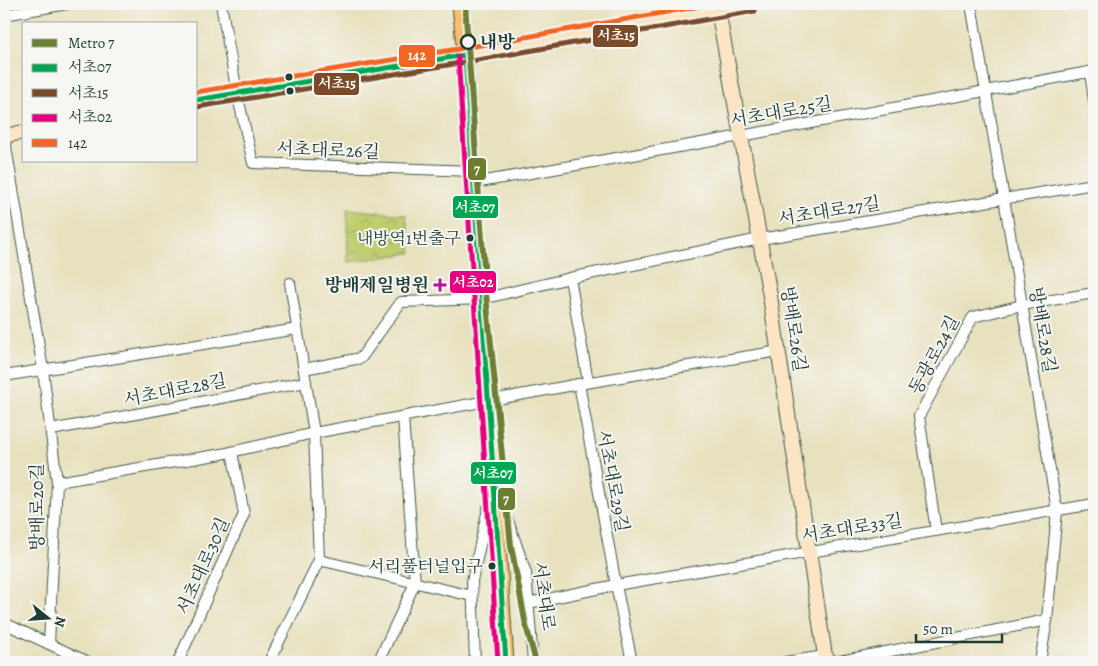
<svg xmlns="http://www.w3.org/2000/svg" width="1098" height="666" font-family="Alegreya,'Noto Serif KR',serif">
	<defs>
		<pattern id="park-crowns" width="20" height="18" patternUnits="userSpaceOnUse" patternTransform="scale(1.25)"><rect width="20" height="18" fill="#c0cd6e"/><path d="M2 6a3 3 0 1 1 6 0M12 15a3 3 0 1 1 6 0" fill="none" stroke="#9ba85b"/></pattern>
	</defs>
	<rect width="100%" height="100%" fill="#f6f6f2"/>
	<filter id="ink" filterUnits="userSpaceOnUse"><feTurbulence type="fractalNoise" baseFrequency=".02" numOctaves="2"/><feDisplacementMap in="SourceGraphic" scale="10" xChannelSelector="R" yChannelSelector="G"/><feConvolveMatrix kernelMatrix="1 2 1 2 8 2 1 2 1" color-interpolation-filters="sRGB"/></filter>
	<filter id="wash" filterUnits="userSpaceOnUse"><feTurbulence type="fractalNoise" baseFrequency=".0096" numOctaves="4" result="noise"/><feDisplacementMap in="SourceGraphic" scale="20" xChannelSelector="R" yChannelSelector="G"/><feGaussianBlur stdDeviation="1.12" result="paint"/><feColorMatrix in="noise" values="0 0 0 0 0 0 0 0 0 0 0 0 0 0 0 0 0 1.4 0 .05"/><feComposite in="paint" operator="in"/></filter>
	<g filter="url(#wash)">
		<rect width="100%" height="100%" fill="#e8e1be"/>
		<path fill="url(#park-crowns)" stroke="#708551" d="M347 209 406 215 411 253 348 262Z"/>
	</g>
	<g filter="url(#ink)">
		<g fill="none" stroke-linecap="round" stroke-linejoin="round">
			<g stroke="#3d5649" stroke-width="12">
				<g id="street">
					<path d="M221 4 237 93 253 163 473 171"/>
					<path d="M971 4 1057 511 1047 620 1040 662"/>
					<path d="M4 15 67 4"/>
					<path d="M1090 72 1094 100"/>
					<path d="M4 135 43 370 57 482 49 644"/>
					<path d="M474 183 741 136 1094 71"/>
					<path d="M570 278 588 382"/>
					<path d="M304 369 361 358 401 302 482 299 570 278 760 239 1094 184"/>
					<path d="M4 376 297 329"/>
					<path d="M579 384 616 585 632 662"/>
					<path d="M51 430 306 382"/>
					<path d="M57 482 222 454 314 433 579 384 779 351"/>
					<path d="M499 494 526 573 533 662"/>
					<path d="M936 531 919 416 973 317 1022 305 1094 293"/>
					<path d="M319 560 472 596"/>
					<path d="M528 603 616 585 1094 504"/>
					<path d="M4 623 88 662"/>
					<path d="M178 662 244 514 232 452"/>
					<path d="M269 662 319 560 314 433 290 283"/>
					<path d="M378 662 415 583 403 417"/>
					<path d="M475 662 472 581 491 495"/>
					<path d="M785 662 825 656"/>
					<path d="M835 662 1047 620"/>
				</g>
			</g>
			<g stroke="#3d5649" stroke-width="16">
				<g id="secondary">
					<path d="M718 10 770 296 825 656 831 662"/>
					<path d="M196 100 465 55 754 4"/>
					<path d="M4 136 24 132"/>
				</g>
			</g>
			<g stroke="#3d5649" stroke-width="17">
				<path id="primary" d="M460 4 465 55 506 662"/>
			</g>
			<use href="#street" stroke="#fff" stroke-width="10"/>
			<use href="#secondary" stroke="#fce5c4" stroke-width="14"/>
			<use href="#primary" stroke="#f8bf6c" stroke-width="15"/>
			<g stroke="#f6f6f2" stroke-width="9">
				<g id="bus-1">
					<path d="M465 55 506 662"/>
					<path d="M196 100 465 55"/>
				</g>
			</g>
			<g stroke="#f6f6f2" stroke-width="9">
				<path id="bus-2" d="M197 107 466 62 755 11"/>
			</g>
			<g stroke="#f6f6f2" stroke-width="9">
				<path id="bus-3" d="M458 56 498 662"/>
			</g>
			<g stroke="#f6f6f2" stroke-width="9">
				<path id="bus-4" d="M196 92 464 48 712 4"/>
			</g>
			<use href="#bus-1" stroke="#00a651" stroke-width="5"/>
			<use href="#bus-2" stroke="#7a4b2a" stroke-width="5"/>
			<use href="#bus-3" stroke="#e5007d" stroke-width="5"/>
			<use href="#bus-4" stroke="#f26522" stroke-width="5"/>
			<g stroke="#f6f6f2" stroke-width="10">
				<path id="metro-1" d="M465 4 486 294 511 546 526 626 536 662"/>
			</g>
			<use href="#metro-1" stroke="#6e7e31" stroke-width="6"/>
		</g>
	</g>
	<circle fill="#f6f6f2" stroke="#1f3d34" stroke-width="2.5" cx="468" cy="42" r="7"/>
	<g fill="#1f3d34" stroke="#f6f6f2" stroke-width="2">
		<circle cx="289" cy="77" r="4.5"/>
		<circle cx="290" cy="91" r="4.5"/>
		<circle cx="470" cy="238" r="4.5"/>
		<circle cx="492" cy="566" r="4.5"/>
	</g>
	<path fill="#b5179e" stroke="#f6f6f2" stroke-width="2" d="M437.5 277.5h5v5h5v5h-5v5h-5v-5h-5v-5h5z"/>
	<g text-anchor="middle" stroke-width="4" stroke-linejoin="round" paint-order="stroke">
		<g font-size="17" fill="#1f3d34" stroke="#f6f6f2" text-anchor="end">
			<text x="461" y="244">내방역1번출구</text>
			<text x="483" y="572">서리풀터널입구</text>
		</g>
		<g font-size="18" font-weight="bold" fill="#1f3d34" stroke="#f6f6f2" text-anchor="start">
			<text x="480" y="48">내방</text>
		</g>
		<g font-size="18" fill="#1f3d34" stroke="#f6f6f2">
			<text transform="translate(781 112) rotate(-10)" y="6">서초대로25길</text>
			<text transform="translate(328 150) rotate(2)" y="6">서초대로26길</text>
			<text transform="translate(829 211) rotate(-9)" y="6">서초대로27길</text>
			<text transform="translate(794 329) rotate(81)" y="6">방배로26길</text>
			<text transform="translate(1043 330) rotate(80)" y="6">방배로28길</text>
			<text transform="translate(934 355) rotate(-62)" y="6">동광로24길</text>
			<text transform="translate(175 390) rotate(-11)" y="6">서초대로28길</text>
			<text transform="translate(613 481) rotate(79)" y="6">서초대로29길</text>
			<text transform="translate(37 507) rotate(-90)" y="6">방배로20길</text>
			<text transform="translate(852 528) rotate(-9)" y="6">서초대로33길</text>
			<text transform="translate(203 566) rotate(-66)" y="6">서초대로30길</text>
			<text transform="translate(544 596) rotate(82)" y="6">서초대로</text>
		</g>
		<g font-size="18" font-weight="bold" fill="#1f3d34" stroke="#f6f6f2" text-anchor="end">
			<text x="429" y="291">방배제일병원</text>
		</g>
	</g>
	<g stroke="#f6f6f2" stroke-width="2">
		<rect x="592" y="24" width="47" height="24" rx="5" fill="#7a4b2a"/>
		<rect x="398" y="44" width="38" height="24" rx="5" fill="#f26522"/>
		<rect x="313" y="72" width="47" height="24" rx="5" fill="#7a4b2a"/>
		<rect x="467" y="157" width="20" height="24" rx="5" fill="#6e7e31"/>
		<rect x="452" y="195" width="47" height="24" rx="5" fill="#00a651"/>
		<rect x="449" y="270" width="48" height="24" rx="5" fill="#e5007d"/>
		<rect x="470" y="461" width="47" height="24" rx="5" fill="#00a651"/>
		<rect x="497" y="487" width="19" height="24" rx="5" fill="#6e7e31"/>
	</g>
	<g font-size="14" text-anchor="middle" font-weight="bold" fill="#fff">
		<text x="616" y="40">서초15</text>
		<text x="417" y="60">142</text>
		<text x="337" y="88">서초15</text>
		<text x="477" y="174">7</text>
		<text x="475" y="212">서초07</text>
		<text x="473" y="287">서초02</text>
		<text x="493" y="478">서초07</text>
		<text x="506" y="504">7</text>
	</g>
	<rect width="1098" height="666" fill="none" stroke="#f6f6f2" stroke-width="20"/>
	<rect x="22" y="22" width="175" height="140" fill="#f6f6f2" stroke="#a0aca6"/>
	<rect x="32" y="39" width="25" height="8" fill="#6e7e31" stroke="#a0aca6"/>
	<text x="68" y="48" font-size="15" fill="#1f3d34">Metro 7</text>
	<rect x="32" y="64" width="25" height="8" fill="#00a651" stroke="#a0aca6"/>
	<text x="68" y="72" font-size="15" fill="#1f3d34">서초07</text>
	<rect x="32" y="89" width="25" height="8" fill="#7a4b2a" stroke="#a0aca6"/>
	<text x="68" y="98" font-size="15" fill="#1f3d34">서초15</text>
	<rect x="32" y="114" width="25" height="8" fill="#e5007d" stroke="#a0aca6"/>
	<text x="68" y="122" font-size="15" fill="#1f3d34">서초02</text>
	<rect x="32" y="139" width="25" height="8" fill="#f26522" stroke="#a0aca6"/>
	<text x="68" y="148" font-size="15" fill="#1f3d34">142</text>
	<g transform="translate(48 618) rotate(107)" stroke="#f6f6f2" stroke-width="4" paint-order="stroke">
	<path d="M0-4L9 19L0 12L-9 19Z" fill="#1f3d34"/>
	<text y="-8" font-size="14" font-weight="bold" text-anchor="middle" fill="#1f3d34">N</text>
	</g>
	<path d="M916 634v8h86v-8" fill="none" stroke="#1f3d34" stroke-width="2.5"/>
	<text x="923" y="634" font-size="15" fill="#1f3d34" stroke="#f6f6f2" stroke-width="4" paint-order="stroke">50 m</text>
</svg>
